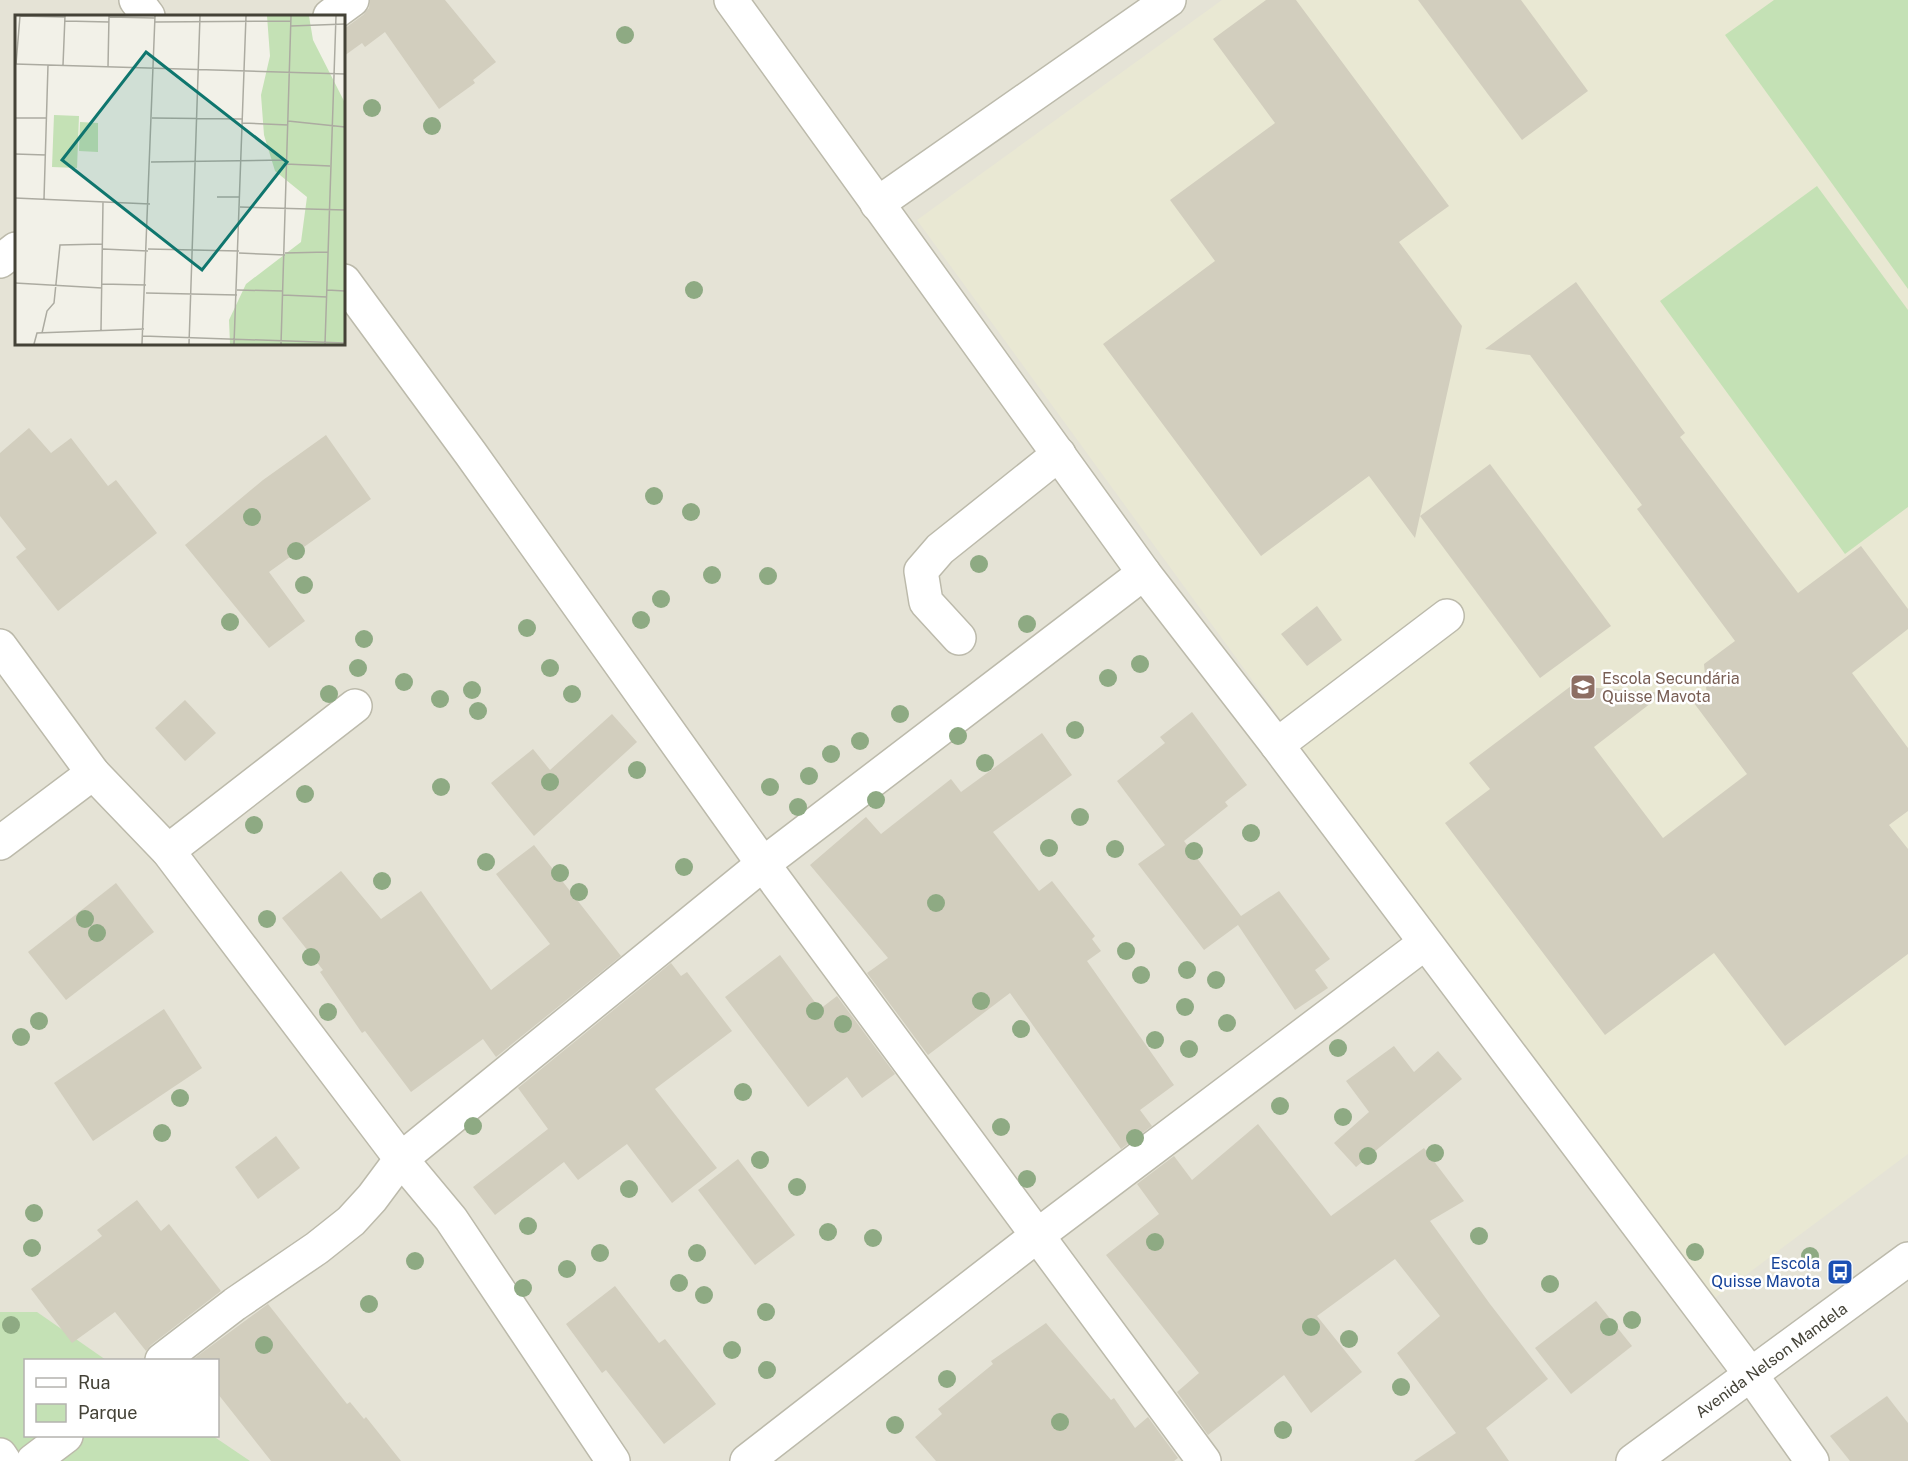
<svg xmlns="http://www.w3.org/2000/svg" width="1908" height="1461" font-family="'Public Sans',sans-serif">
	<rect width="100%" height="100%" fill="#f2f1e8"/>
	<path fill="#e5e3d6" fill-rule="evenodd" d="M0 0H1908V1461H0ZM16 16H344V344H16ZM26 1360H218V1436H26Z"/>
	<path fill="#e9e8d3" d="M1222 0H1908V1154L1707 1304 917 220Z"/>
	<g fill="#c4e1b5">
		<path d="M1774 0H1908V289L1725 35Z"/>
		<path d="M1817 186 1908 310V507L1845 554 1660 301Z"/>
		<path d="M0 1312H37L106 1360H26V1436H213L250 1461H0Z"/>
	</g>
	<g fill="#d2cebe">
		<path d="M370 0H445L496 62 473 80 475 83 439 109 385 32 365 47 362 43 344 56V29L363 15 369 8Z"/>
		<path d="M1266 0H1296L1449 206 1399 242 1462 326 1415 538 1369 476 1261 556 1103 344 1215 261 1170 200 1275 123 1213 39Z"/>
		<path d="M1418 0H1521L1588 91 1522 140Z"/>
		<path d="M1576 282 1685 433 1680 437 1798 593 1861 546 1908 609V629L1852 673 1908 748V811L1889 825 1908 849V954L1785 1046 1714 953 1605 1035 1445 823 1490 789 1469 763 1571 686 1664 693 1594 747 1663 838 1747 774 1688 695 1707 697 1704 664 1735 641 1637 509 1642 505 1530 355 1485 349Z"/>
		<path d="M29 428 51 453 71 438 108 486 116 480 157 533 58 611 16 557 26 549 0 516V453Z"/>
		<path d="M326 435 371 499 269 572 305 621 269 648 185 545 263 480Z"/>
		<path d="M1490 464 1611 626 1540 678 1420 516Z"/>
		<path d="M1317 606 1342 640 1307 666 1281 634Z"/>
		<path d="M185 700 216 733 185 761 155 728Z"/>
		<path d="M1192 712 1247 785 1225 802 1228 806 1184 841 1241 916 1279 891 1330 959 1315 970 1328 988 1295 1010 1238 925 1204 950 1138 864 1165 845 1117 781 1165 743 1160 737Z"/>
		<path d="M612 714 637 742 534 836 491 783 533 749 550 770Z"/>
		<path d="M1042 733 1072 775 993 832 1039 891 1052 881 1095 936 1092 939 1101 951 1087 961 1174 1085 1140 1110 1152 1126 1121 1149 1010 993 928 1055 867 973 888 958 810 865 866 817 881 834 951 779 961 792Z"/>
		<path d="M534 845 621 956 496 1057 483 1039 411 1092 365 1031 362 1033 320 972 323 970 282 918 341 871 381 919 421 891 491 990 550 944 496 874Z"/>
		<path d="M116 883 154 932 66 1000 28 952Z"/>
		<path d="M780 955 820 1009 837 996 895 1074 862 1098 847 1077 808 1107 725 997Z"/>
		<path d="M671 963 681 976 687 972 732 1031 655 1089 717 1168 672 1203 627 1144 578 1180 564 1162 495 1215 473 1187 548 1129 518 1088Z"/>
		<path d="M164 1009 202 1068 93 1141 54 1083Z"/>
		<path d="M1394 1046 1414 1072 1438 1051 1462 1079 1356 1167 1334 1143 1369 1112 1346 1081Z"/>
		<path d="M1258 1124 1331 1216 1424 1148 1464 1201 1430 1221 1490 1304 1548 1379 1486 1428 1509 1461H1414L1456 1433 1397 1353 1440 1316 1395 1259 1317 1316 1362 1372 1311 1413 1284 1375 1208 1435 1177 1392 1199 1373 1106 1255 1159 1214 1137 1184 1174 1156 1192 1180Z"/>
		<path d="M276 1136 300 1168 258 1199 235 1167Z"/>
		<path d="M738 1159 795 1235 755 1265 698 1190Z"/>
		<path d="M137 1200 161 1231 169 1224 221 1291 151 1345 146 1351 115 1312 72 1343 31 1289 102 1236 97 1230Z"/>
		<path d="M615 1286 659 1343 665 1339 716 1404 664 1444 606 1370 602 1373 566 1324Z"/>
		<path d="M1596 1301 1632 1346 1571 1394 1535 1348Z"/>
		<path d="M268 1304 347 1404 350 1402 364 1419 366 1417 401 1461H271L218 1394V1360H192Z"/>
		<path d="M1046 1323 1111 1400 1114 1398 1135 1428 1148 1417 1178 1458 1174 1461H936L915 1437 942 1414 938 1409 993 1364 991 1361Z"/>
		<path d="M1887 1396 1908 1423V1461H1850L1830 1436Z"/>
	</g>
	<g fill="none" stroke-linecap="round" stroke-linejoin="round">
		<g stroke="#bcbaab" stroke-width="36">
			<g id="minor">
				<path d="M136 0 148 16"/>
				<path d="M731 0 1144 573 1277 745 1751 1375 1812 1461"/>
				<path d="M330 16 352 0"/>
				<path d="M877 204 1169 0"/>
				<path d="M0 261 16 249"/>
				<path d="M344 281 471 454 763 864 1204 1461"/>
				<path d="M959 638 926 602 921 571 940 549 1059 454"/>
				<path d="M0 646 93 773 168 851 401 1159 451 1219 613 1461"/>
				<path d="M1277 745 1447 616"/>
				<path d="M0 843 93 773"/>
				<path d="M168 851 355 706"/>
				<path d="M162 1360 235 1304 317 1248 351 1221 372 1198 401 1159 763 864 1144 573"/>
				<path d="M0 1455 4 1461"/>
				<path d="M33 1461 66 1436"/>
				<path d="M747 1461 1038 1235 1425 943"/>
				<path d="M1633 1461 1908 1259"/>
			</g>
		</g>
		<use href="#minor" stroke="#fff" stroke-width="33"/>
	</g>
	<g fill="#8eaa83">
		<circle cx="625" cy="35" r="9"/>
		<circle cx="372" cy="108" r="9"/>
		<circle cx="432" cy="126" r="9"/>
		<circle cx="694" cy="290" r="9"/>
		<circle cx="654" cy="496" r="9"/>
		<circle cx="691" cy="512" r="9"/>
		<circle cx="252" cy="517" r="9"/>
		<circle cx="296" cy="551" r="9"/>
		<circle cx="979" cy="564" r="9"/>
		<circle cx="712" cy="575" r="9"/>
		<circle cx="768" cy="576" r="9"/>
		<circle cx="304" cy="585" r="9"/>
		<circle cx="661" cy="599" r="9"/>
		<circle cx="641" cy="620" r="9"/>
		<circle cx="230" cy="622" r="9"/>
		<circle cx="1027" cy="624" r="9"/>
		<circle cx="527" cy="628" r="9"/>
		<circle cx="364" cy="639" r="9"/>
		<circle cx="1140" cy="664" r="9"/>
		<circle cx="358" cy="668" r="9"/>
		<circle cx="550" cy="668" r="9"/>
		<circle cx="1108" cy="678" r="9"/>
		<circle cx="404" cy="682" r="9"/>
		<circle cx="472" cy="690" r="9"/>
		<circle cx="329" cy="694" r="9"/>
		<circle cx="572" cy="694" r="9"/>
		<circle cx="440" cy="699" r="9"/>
		<circle cx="478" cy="711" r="9"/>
		<circle cx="900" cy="714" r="9"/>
		<circle cx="1075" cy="730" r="9"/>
		<circle cx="958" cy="736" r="9"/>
		<circle cx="860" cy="741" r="9"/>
		<circle cx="831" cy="754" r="9"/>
		<circle cx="985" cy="763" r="9"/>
		<circle cx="637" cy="770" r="9"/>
		<circle cx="809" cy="776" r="9"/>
		<circle cx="550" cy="782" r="9"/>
		<circle cx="441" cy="787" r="9"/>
		<circle cx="770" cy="787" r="9"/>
		<circle cx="305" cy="794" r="9"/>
		<circle cx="876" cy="800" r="9"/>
		<circle cx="798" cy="807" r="9"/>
		<circle cx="1080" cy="817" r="9"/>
		<circle cx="254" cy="825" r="9"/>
		<circle cx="1251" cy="833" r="9"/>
		<circle cx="1049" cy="848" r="9"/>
		<circle cx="1115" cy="849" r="9"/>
		<circle cx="1194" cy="851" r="9"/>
		<circle cx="486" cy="862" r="9"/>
		<circle cx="684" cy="867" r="9"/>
		<circle cx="560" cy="873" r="9"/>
		<circle cx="382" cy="881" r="9"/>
		<circle cx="579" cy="892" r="9"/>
		<circle cx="936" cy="903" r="9"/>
		<circle cx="85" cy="919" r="9"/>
		<circle cx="267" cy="919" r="9"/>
		<circle cx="97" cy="933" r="9"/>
		<circle cx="1126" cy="951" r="9"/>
		<circle cx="311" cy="957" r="9"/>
		<circle cx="1187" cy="970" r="9"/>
		<circle cx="1141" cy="975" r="9"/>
		<circle cx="1216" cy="980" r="9"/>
		<circle cx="981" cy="1001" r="9"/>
		<circle cx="1185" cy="1007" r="9"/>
		<circle cx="815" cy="1011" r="9"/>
		<circle cx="328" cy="1012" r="9"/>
		<circle cx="39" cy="1021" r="9"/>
		<circle cx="1227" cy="1023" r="9"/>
		<circle cx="843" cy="1024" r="9"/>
		<circle cx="1021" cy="1029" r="9"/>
		<circle cx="21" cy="1037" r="9"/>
		<circle cx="1155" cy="1040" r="9"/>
		<circle cx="1338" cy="1048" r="9"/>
		<circle cx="1189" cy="1049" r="9"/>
		<circle cx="743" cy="1092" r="9"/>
		<circle cx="180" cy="1098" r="9"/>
		<circle cx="1280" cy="1106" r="9"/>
		<circle cx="1343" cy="1117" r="9"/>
		<circle cx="473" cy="1126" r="9"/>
		<circle cx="1001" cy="1127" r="9"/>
		<circle cx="162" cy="1133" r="9"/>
		<circle cx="1135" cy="1138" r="9"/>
		<circle cx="1435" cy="1153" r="9"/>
		<circle cx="1368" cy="1156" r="9"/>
		<circle cx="760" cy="1160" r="9"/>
		<circle cx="1027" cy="1179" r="9"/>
		<circle cx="797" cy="1187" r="9"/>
		<circle cx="629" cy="1189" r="9"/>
		<circle cx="34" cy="1213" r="9"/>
		<circle cx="528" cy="1226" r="9"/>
		<circle cx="828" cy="1232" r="9"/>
		<circle cx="1479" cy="1236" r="9"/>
		<circle cx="873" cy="1238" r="9"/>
		<circle cx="1155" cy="1242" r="9"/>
		<circle cx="32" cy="1248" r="9"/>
		<circle cx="1695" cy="1252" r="9"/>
		<circle cx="600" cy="1253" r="9"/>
		<circle cx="697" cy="1253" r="9"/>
		<circle cx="1810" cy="1256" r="9"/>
		<circle cx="415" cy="1261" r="9"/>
		<circle cx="567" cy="1269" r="9"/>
		<circle cx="679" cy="1283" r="9"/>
		<circle cx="1550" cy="1284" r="9"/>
		<circle cx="523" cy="1288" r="9"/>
		<circle cx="704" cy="1295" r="9"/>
		<circle cx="369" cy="1304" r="9"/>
		<circle cx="766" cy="1312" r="9"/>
		<circle cx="1632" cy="1320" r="9"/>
		<circle cx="11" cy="1325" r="9"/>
		<circle cx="1311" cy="1327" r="9"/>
		<circle cx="1609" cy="1327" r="9"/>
		<circle cx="1349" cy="1339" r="9"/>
		<circle cx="264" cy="1345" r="9"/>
		<circle cx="732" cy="1350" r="9"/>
		<circle cx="767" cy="1370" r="9"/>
		<circle cx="947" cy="1379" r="9"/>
		<circle cx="1401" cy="1387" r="9"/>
		<circle cx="1060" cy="1422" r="9"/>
		<circle cx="895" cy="1425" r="9"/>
		<circle cx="1283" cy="1430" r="9"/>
	</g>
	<defs>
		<g id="school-square" transform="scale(1.35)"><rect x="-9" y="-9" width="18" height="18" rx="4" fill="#8d6e63" stroke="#fff"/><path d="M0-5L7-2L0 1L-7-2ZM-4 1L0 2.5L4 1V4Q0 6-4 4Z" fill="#fff"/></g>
		<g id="bus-square" transform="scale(1.35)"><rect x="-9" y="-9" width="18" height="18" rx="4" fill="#1a4fb4" stroke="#fff"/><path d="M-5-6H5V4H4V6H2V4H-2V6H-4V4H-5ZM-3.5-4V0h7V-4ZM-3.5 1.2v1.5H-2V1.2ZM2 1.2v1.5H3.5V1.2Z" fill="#fff"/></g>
	</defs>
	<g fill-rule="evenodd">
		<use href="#school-square" x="1583" y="687"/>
		<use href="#bus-square" x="1840" y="1272"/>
	</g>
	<g text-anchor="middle" stroke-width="5" stroke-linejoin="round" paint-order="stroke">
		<g font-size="16" fill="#785e54" stroke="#fff" text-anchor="start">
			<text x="1602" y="684">Escola Secundária<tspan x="1602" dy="18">Quisse Mavota</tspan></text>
		</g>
		<g font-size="16" fill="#164399" stroke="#fff" text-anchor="end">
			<text x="1820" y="1269">Escola<tspan x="1820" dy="18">Quisse Mavota</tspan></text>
		</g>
		<g font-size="16" fill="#444237" stroke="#fff">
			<text transform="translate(1771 1360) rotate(-36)" y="6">Avenida Nelson Mandela</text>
		</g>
	</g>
	<g transform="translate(15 15)">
		<rect width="330" height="330" fill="#f2f1e8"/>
		<path d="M252 1H294L298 25 330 88V329H215L214 305 231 269 286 227 292 182 260 156 249 120 246 80 255 41ZM39 100 64 101 62 153 37 152ZM65 107 83 108V137L64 136Z" fill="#c4e1b5"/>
		<path fill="none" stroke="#acaba1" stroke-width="1.5" d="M5 1 50 2M94 2 140 3M50 6 94 7M140 7 276 6M276 11 330 9M0 49 330 59M1 49 5 1M48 50 50 1M93 52 94 1M0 103H32M137 103 227 104M273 106 330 112M227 108 273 110M0 139 31 140M136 147 271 145M271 149 315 151M202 182H224M0 183 135 189M29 184 33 50M225 192 330 195M88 234 133 236M133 234 224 236M224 238 270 240M270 238 313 237M0 268 87 273M87 269 131 270M222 275 268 276M312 275 330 276M131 278 222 280M268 280 312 282M86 315 88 187M27 318 32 296 39 288 45 230 88 229M128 321 330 328M19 329 22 318 129 314M127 329 140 1M174 329 185 1M219 329 231 1M266 329 276 1M310 329 321 1"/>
		<path fill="#0f766e" fill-opacity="0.15" stroke="#0f766e" stroke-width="3" d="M131 37 272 147 187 255 47 145Z"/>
		<rect width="330" height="330" fill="none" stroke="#444237" stroke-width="3"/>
	</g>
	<rect x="24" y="1359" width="195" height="78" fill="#ffffff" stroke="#b4b3af" stroke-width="1.5"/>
	<rect x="36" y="1378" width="30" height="9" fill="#ffffff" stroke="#b4b3af" stroke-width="1.5"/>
	<text x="78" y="1389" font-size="18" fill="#444237">Rua</text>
	<rect x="36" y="1404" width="30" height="18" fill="#c4e1b5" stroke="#b4b3af" stroke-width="1.5"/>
	<text x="78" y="1419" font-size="18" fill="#444237">Parque</text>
</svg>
